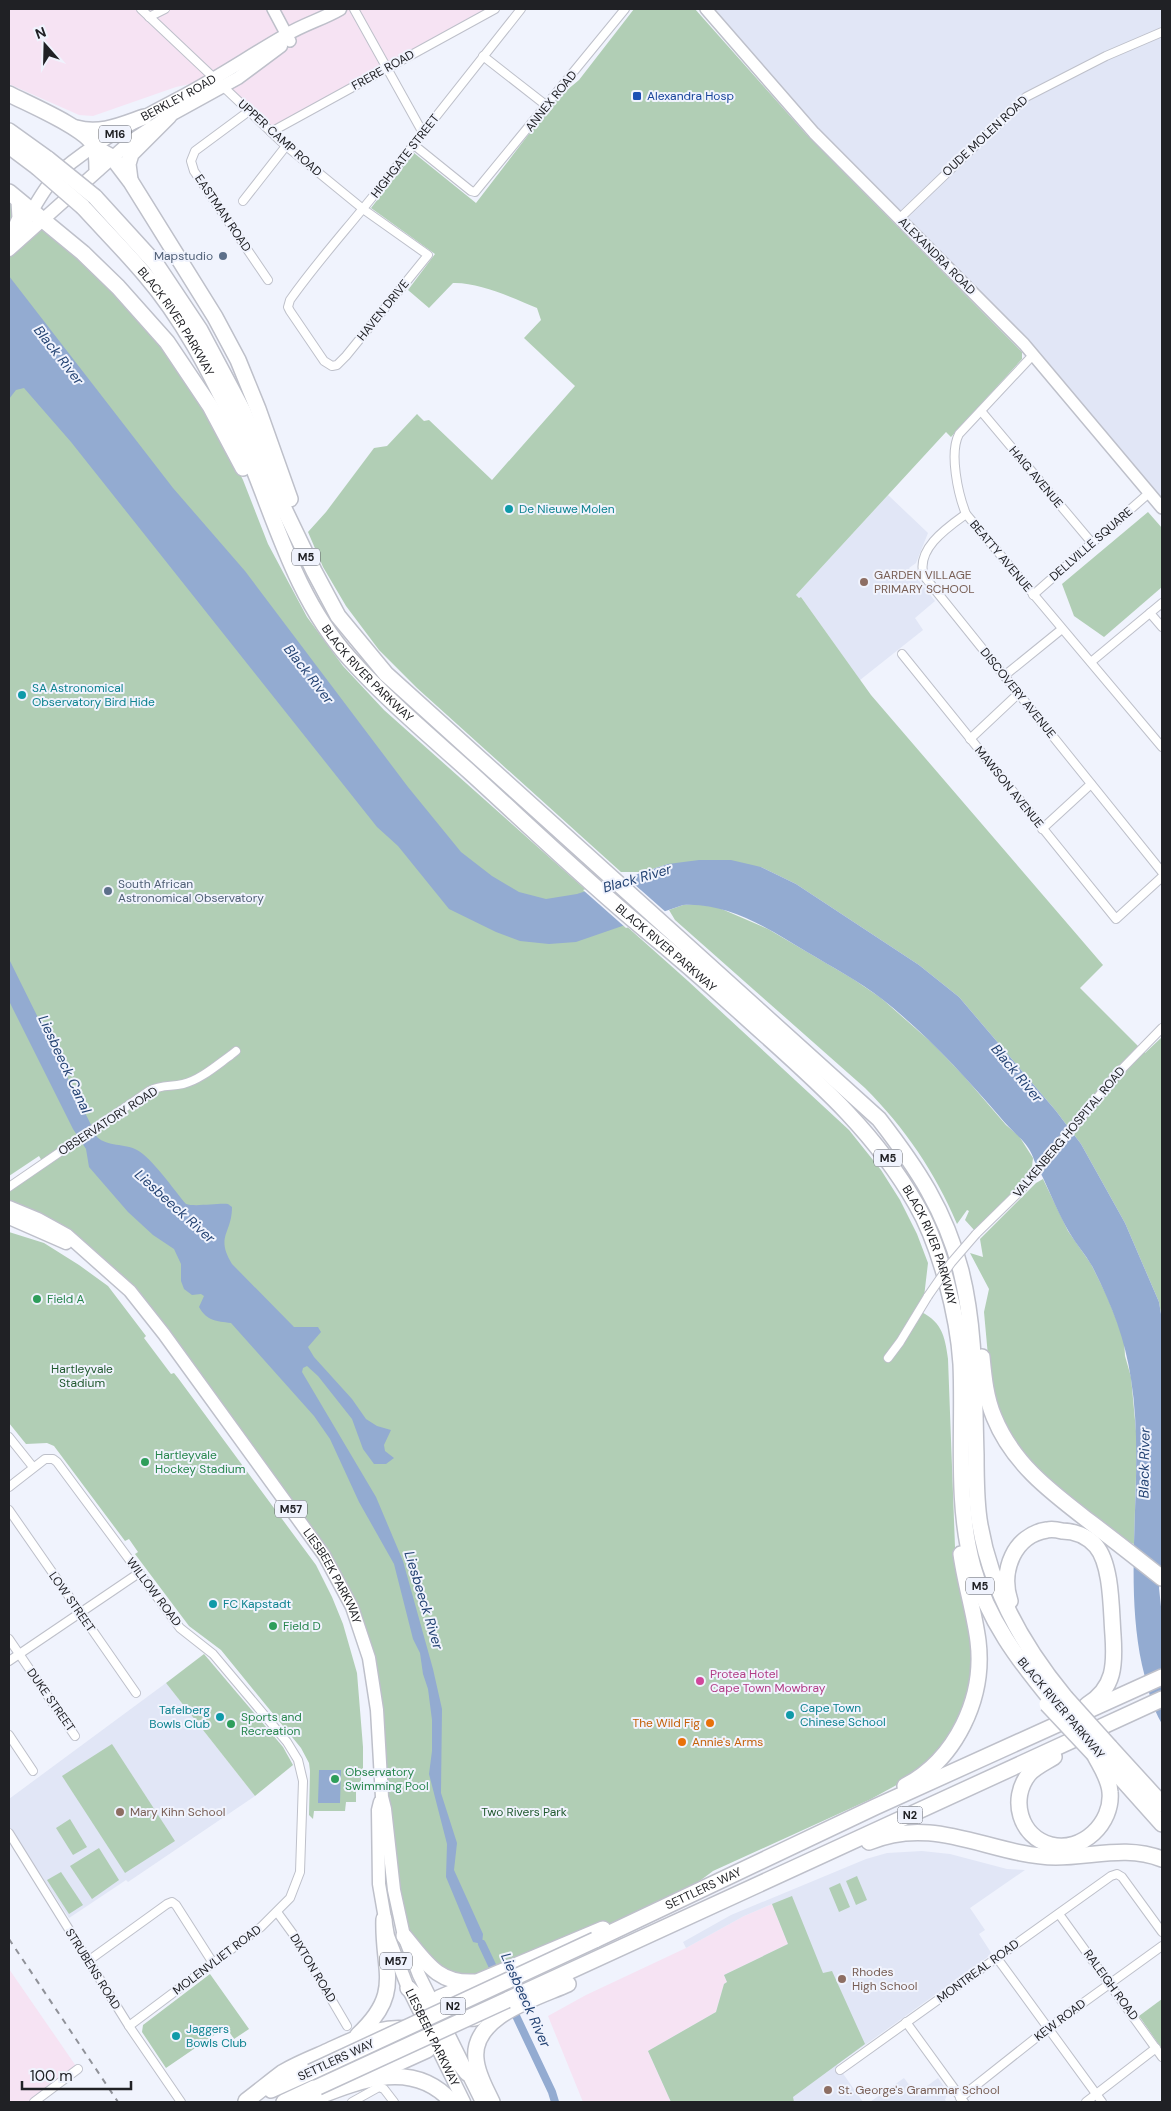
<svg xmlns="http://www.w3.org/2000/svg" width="1171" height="2111" font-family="'DM Sans',sans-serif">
	<rect width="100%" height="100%" fill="#f0f3fd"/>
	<g fill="#f6e3f3">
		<path d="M9 9H495L271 132 214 79 176 87 93 116 79 115 9 84Z"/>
		<path d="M772 1904 788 1944 724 1975 727 1982 724 1984 716 2012 648 2051 671 2102H583L548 2016 586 1995 686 1948 744 1916Z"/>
		<path d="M9 1969 78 2069 34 2102H9Z"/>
	</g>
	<g fill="#e1e6f6">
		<path d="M706 9H1162V508L1024 344 900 218Z"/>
		<path d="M888 495 928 533 916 563 909 568 935 601 915 618 923 630 860 680 801 597 799 598 796 595Z"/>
		<path d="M166 1683 255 1796 128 1882 126 1880 69 1918 9 1826V1799Z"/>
		<path d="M922 1851 950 1854 1007 1869 1025 1870 970 1908 985 1930 979 1934 992 1954 837 2065 863 2102H671L648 2051 716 2012 724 1984 727 1982 724 1975 788 1944 772 1904 744 1916 686 1948 683 1942 731 1915 866 1859 887 1853Z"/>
		<path d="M904 2078 916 2094 938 2078 948 2092 945 2100 947 2102H870Z"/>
	</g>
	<g fill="#b1ceb5">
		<path d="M634 9H695L806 134 1022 352V359L951 437 946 432 796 595 799 598 801 597 871 695 1103 965 1080 988 1145 1053 1162 1037V1320L1159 1302 1125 1223 1081 1144 1056 1111 959 997 919 965 796 884 761 867 668 864 643 872H621L417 688 379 650 346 606 323 567 308 532 326 512 374 448 387 446 417 414 424 421 429 420 492 480 575 386 524 338 541 320 537 308C513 298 479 282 453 283L429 308 408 290 435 254 371 208 414 153 476 203 555 100 579 80Z"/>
		<path d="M9 195 94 272 162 345 222 438 243 480 268 544 307 617 343 666 384 710 688 981 849 1130 881 1170 900 1200 917 1234 928 1263 924 1297 917 1310C941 1320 945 1335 948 1359L955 1547 969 1621 974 1662 964 1713 940 1751 902 1782 871 1799 713 1871 665 1907 461 1983 404 1936 377 1710 343 1587 164 1334 102 1265 9 1207V1187L43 1163 39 1156 9 1176Z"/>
		<path d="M1148 512 1162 528V587L1104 637 1074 616 1062 584Z"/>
		<path d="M695 904 717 907 768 929 853 979 881 998 931 1042 963 1075 1006 1125 1019 1136 1033 1158 1031 1175 975 1231 965 1220 969 1211 967 1210 957 1224C935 1172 905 1128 865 1088L675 920 669 910 683 905Z"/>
		<path d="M1043 1179 1068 1231 1091 1264 1107 1296 1124 1339 1125 1356 1131 1377 1137 1442 1134 1544 1122 1540 1054 1489 1017 1450 998 1411 989 1367 984 1312 989 1289 970 1253 983 1257 980 1239 1036 1183Z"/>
		<path d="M9 1232 44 1243 79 1265 108 1286 146 1336 144 1338 171 1374 174 1373 178 1378 316 1565 332 1597 343 1624 357 1673 363 1747V1770H361V1786H356V1802H346L345 1811H314L313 1819 309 1815 310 1771 309 1763 301 1748 221 1650 189 1626 135 1554 138 1552 129 1539 125 1541 54 1446 47 1443 26 1444 9 1423Z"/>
		<path d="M204 1654 283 1747 293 1765 255 1796 166 1683Z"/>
		<path d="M112 1744 175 1841 125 1873 62 1776Z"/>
		<path d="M70 1819 87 1847 73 1855 56 1828Z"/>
		<path d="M99 1848 119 1880 92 1899 70 1866Z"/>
		<path d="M61 1872 83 1905 69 1914 47 1880Z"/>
		<path d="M857 1876 867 1900 856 1905 846 1881Z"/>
		<path d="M840 1883 850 1907 839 1912 829 1888Z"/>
		<path d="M792 1896 823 1973 832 1971 865 2044 793 2097 794 2102H671L648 2051 716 2012 724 1984 727 1982 724 1975 788 1944 772 1904Z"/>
		<path d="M210 1974 249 2029 234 2039 226 2027 166 2068 142 2032 143 2025Z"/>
		<path d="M1162 1999V2049L1139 2016Z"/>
	</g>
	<g fill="#93abd1">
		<path d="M9 276 173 488 245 571 408 787 461 852 492 876 519 892 546 899 577 894 668 864 699 860H731L761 867 796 884 919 965 959 997 1056 1111 1081 1144 1125 1223 1159 1302 1162 1320V1570L1159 1588 1162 1616V1724C1151 1706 1147 1685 1142 1665 1122 1571 1146 1473 1131 1379 1125 1338 1111 1303 1092 1266 1085 1254 1076 1244 1069 1232 1059 1215 1052 1197 1044 1180 1040 1171 1036 1166 1033 1157 1027 1141 1010 1130 1000 1117 964 1075 926 1034 882 999 859 981 832 967 807 952 770 929 727 902 683 905L576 942 549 944 520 941 496 932 449 909 398 846 377 827 71 442 24 388 16 390 9 399Z"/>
		<path d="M9 959 97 1137C108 1147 124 1143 137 1150 152 1158 174 1190 186 1204 195 1207 217 1203 228 1204L232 1207C232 1234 215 1236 232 1264L294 1327H318L321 1332 308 1347 314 1357 352 1399 366 1419 377 1426 391 1430 384 1445 385 1451 394 1458 386 1464H374L363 1449 352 1419 318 1376 307 1366 303 1368 302 1372 376 1497 403 1561 433 1669 442 1709 441 1793 457 1843 454 1870 483 1934 482 1944 473 1942 446 1877 447 1844 429 1774 432 1751V1720L428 1689 423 1674 420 1653 413 1639 394 1564 359 1502 330 1439 314 1416 231 1323C216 1321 207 1321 199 1307L204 1296 201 1294 192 1295 184 1289 181 1281V1264L174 1249 153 1235 128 1212 89 1167 86 1149 73 1129 9 1001Z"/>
		<path d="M319 1770H341L340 1803H318Z"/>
	</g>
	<path fill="#f0f3fd" d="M625 876 668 914 626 928 583 890Z"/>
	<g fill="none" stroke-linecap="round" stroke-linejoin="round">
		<path stroke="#93abd1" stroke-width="8" d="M482 1944 552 2092 555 2102"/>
		<g stroke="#bec0ca" stroke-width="10">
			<g id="street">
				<path d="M141 9 286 146 363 209 428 255 346 356 337 365 332 366 324 361 290 311 288 307 290 300C316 263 346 230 374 195 423 133 472 71 521 9"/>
				<path d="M354 9 423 133"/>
				<path d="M149 17 165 9"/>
				<path d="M483 56 547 106"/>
				<path d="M249 111 195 151 191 161 194 171 268 280"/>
				<path d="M271 132 495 9"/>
				<path d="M414 145 471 191 475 192 625 9"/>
				<path d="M243 201 286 146"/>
				<path d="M900 218 1026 97 1106 56 1162 32"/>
				<path d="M1033 355 959 434C949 453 958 494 966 514L1162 747"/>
				<path d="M981 411 1092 543"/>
				<path d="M966 514C948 527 915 549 924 576L1162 872"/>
				<path d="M1033 595 1149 493"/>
				<path d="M1150 613 1162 627"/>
				<path d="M902 654 1116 919 1162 877"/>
				<path d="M1091 662 1162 603"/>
				<path d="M1004 676 1062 629"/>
				<path d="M970 739 1018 694"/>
				<path d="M1042 829 1091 784"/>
				<path d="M9 1187 149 1091C162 1084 170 1087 183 1084 200 1080 217 1065 231 1055L236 1051"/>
				<path d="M976 1234 1021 1190 1117 1074 1162 1028"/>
				<path d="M888 1358 900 1342 928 1296"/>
				<path d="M9 1437 33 1467"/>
				<path d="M9 1487 45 1459H53L57 1462 180 1628 213 1654 287 1742 298 1760 303 1781 300 1872 290 1898 261 1927 129 2026"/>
				<path d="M9 1510 136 1693"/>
				<path d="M9 1639 75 1736"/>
				<path d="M9 1661 139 1573"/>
				<path d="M9 1735 33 1771"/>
				<path d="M9 1833 129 2026 181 2102"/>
				<path d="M277 1912 293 1934 347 2026"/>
				<path d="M1059 1914 1162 2057"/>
				<path d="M997 1958 1102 2102"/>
				<path d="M88 1961 167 1904 172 1902 176 1905 213 1963"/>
				<path d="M906 2022 964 2102"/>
				<path d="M840 2070 1111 1876 1117 1874 1122 1877 1162 1932"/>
				<path d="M960 2098 1047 2029 1162 1946"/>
				<path d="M34 2102 78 2069"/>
				<path d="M352 2102 379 2087 384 2089 394 2102"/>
				<path d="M1086 2102 1156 2048"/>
			</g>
		</g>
		<g stroke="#bec0ca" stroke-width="14">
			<g id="secondary">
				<path d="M273 9 290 41"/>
				<path d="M706 9 814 133 1024 344 1162 508"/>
			</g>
		</g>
		<g stroke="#bec0ca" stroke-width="15">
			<g id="primary">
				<path id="s1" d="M17 233C33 213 42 188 61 171 97 140 140 119 181 97 217 78 251 55 286 35 304 24 323 19 340 9"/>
				<path d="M9 250 131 141 169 116 238 78 281 46"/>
				<path id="s2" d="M9 1207 38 1219 67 1235 130 1291 164 1334 324 1555 352 1607 369 1658 377 1710 382 1797 385 1809 394 1890 404 1936 419 1975 482 2102"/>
				<path d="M9 1218 66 1243"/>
				<path id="s3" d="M380 1802 378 1810 379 1884 388 1936 408 1988 464 2102"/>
			</g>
		</g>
		<g stroke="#bec0ca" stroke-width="18">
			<g id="highway">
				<path d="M9 94C28 104 86 128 94 146 97 153 97 162 97 169"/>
				<path d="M76 128C100 135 121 125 144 117"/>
				<path d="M9 131 48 159"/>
				<path d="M9 146 37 167"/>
				<path d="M94 147 112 157 131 182 215 317 238 360 258 409 290 499"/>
				<path d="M130 180 128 164 131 154 169 116"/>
				<path d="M9 192 83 253 118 287 167 342 210 406 243 468"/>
				<path d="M95 197 156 264 200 330 243 411 277 494 314 571 338 616 386 674 879 1119C917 1168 945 1210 961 1271 976 1331 974 1393 976 1455 976 1476 976 1498 979 1519 989 1586 1022 1645 1065 1697"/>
				<path id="s4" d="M83 207C104 230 126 252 146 276 182 318 208 368 232 418 271 499 288 590 350 659 387 700 430 736 471 773 528 825 584 879 643 928 677 956 709 984 742 1014 808 1074 871 1125 916 1204 940 1245 958 1316 961 1364 964 1430 955 1502 973 1567 987 1619 1019 1661 1053 1702"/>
				<path d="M10 241 20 218 19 201"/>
				<path d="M982 1357C984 1378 986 1398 994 1417 1013 1464 1051 1492 1090 1522 1114 1540 1138 1559 1162 1578"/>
				<path d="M1010 1601C1000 1571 1014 1535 1047 1530 1052 1529 1058 1530 1062 1531 1074 1531 1087 1536 1096 1546 1112 1565 1111 1610 1113 1635 1115 1664 1115 1688 1087 1705"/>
				<path d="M1110 1747 1162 1804"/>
				<path d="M1054 1757C1046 1762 1035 1767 1029 1774 1009 1799 1020 1837 1051 1845 1082 1853 1113 1823 1110 1792 1109 1778 1100 1766 1094 1754"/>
				<path d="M1103 1758 1162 1824"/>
				<path d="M905 1786C956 1759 985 1698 978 1641 974 1611 965 1583 961 1554"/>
				<path d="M869 1842C936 1814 991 1856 1056 1857 1093 1857 1126 1845 1162 1859"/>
				<path d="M404 1936C425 1961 437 1984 474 1982"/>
				<path id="s5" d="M595 1940 875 1807 1162 1677"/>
				<path d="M408 1988C425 2006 449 2020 475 2018"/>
				<path d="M507 2000 1162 1699"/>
				<path d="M431 2034 436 2004 439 1998 603 1929"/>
				<path d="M358 2035C404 1992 382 1971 384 1919"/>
				<path d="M374 2074 427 2050 432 2045 434 2031"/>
				<path d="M271 2090 311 2072"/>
				<path d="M246 2101C258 2092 270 2082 282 2073 295 2065 310 2059 324 2053 353 2040 389 2019 422 2033 442 2041 454 2056 467 2073"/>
				<path d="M284 2102 314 2088"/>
				<path d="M304 2102C352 2084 410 2055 452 2102"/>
				<path d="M492 2102C486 2089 477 2074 476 2059 471 2016 537 1998 568 1984"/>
			</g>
		</g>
		<use href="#street" stroke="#fff" stroke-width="8"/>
		<use href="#secondary" stroke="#fff" stroke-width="11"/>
		<use href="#primary" stroke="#fff" stroke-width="12"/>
		<use href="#highway" stroke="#fff" stroke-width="15"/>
		<path stroke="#909299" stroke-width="2" stroke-dasharray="6 6" stroke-linecap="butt" d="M9 1939 118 2102"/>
		<g stroke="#bec0ca" stroke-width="10" stroke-linecap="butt">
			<path id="street-bridge" d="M928 1296 951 1263 976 1234"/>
		</g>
		<g stroke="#bec0ca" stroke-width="18" stroke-linecap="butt">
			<g id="highway-bridge">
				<path d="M48 159 95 197"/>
				<path d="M37 167 83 207"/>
				<path d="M1065 1697 1110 1747"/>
				<path d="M1047 1704 1094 1754"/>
				<path d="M311 2072 595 1940"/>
				<path d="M318 2087 507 2000"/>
			</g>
		</g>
		<use href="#street-bridge" stroke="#fff" stroke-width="8"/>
		<use href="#highway-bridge" stroke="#fff" stroke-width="15"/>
	</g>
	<rect fill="#1a4fb4" stroke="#f0f3fd" stroke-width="2" x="632" y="91" width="10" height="10" rx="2.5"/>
	<g fill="#5c6f8a" stroke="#f0f3fd" stroke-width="2">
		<circle cx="223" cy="256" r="5"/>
		<circle cx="108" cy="891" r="5"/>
	</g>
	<g fill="#0f9aa8" stroke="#f0f3fd" stroke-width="2">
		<circle cx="509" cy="509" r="5"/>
		<circle cx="22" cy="695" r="5"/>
		<circle cx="213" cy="1604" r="5"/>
		<circle cx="790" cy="1715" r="5"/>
		<circle cx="220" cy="1717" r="5"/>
		<circle cx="176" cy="2036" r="5"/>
	</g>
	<g fill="#8d6e63" stroke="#f0f3fd" stroke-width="2">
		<circle cx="864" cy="582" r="5"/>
		<circle cx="120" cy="1812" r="5"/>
		<circle cx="842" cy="1979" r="5"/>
		<circle cx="828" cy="2090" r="5"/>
	</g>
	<g fill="#2e9e5b" stroke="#f0f3fd" stroke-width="2">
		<circle cx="37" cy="1299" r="5"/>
		<circle cx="145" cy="1462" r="5"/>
		<circle cx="273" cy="1626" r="5"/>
		<circle cx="231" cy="1724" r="5"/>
		<circle cx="335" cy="1779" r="5"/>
	</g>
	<circle fill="#d1479c" stroke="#f0f3fd" stroke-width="2" cx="700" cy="1681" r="5"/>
	<g fill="#e8710a" stroke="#f0f3fd" stroke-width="2">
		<circle cx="710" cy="1723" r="5"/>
		<circle cx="682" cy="1742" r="5"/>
	</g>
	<g text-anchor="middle" stroke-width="4" stroke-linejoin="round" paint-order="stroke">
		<g fill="#f0f3fd" stroke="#5e6066" stroke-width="1">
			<rect x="99" y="125.5" width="32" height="17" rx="4"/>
			<rect x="292" y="548.5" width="28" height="17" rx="4"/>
			<rect x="874" y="1149.5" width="28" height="17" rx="4"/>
			<rect x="275" y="1500.5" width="32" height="17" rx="4"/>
			<rect x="966" y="1577.5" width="28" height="17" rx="4"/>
			<rect x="897.5" y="1806.5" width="25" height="17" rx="4"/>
			<rect x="380" y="1952.5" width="32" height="17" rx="4"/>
			<rect x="440.5" y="1997.5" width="25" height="17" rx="4"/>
		</g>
		<g font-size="11" font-weight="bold" fill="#202125">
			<text x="115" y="138">M16</text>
			<text x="306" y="561">M5</text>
			<text x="888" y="1162">M5</text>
			<text x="291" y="1513">M57</text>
			<text x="980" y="1590">M5</text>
			<text x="910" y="1819">N2</text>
			<text x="396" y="1965">M57</text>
			<text x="453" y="2010">N2</text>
		</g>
		<g font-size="12" fill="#202125" stroke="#f0f3fd">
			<text transform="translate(383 70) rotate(-29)" y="4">FRERE ROAD</text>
			<text dy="4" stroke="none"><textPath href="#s1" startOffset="215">BERKLEY ROAD</textPath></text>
			<text transform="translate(551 101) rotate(-51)" y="4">ANNEX ROAD</text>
			<text transform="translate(985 136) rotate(-43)" y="4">OUDE MOLEN ROAD</text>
			<text transform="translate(280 138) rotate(42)" y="4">UPPER CAMP ROAD</text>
			<text transform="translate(405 156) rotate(-52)" y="4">HIGHGATE STREET</text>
			<text transform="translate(223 213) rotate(56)" y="4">EASTMAN ROAD</text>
			<text transform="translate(937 256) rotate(45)" y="4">ALEXANDRA ROAD</text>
			<text transform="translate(383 310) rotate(-51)" y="4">HAVEN DRIVE</text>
			<text dy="4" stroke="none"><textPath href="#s4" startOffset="148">BLACK RIVER PARKWAY</textPath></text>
			<text transform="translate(1036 477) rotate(50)" y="4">HAIG AVENUE</text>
			<text transform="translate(1091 544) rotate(-41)" y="4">DELLVILLE SQUARE</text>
			<text transform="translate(1001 556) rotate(50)" y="4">BEATTY AVENUE</text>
			<text dy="4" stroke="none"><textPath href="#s4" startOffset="552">BLACK RIVER PARKWAY</textPath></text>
			<text transform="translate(1018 693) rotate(51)" y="4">DISCOVERY AVENUE</text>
			<text transform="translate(1009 787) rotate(51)" y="4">MAWSON AVENUE</text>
			<text dy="4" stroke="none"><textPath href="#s4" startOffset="958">BLACK RIVER PARKWAY</textPath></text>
			<text transform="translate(108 1121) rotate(-33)" y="4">OBSERVATORY ROAD</text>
			<text transform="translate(1069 1132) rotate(-50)" y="4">VALKENBERG HOSPITAL ROAD</text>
			<text dy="4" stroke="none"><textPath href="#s4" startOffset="1361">BLACK RIVER PARKWAY</textPath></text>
			<text dy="4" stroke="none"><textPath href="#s2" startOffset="499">LIESBEEK PARKWAY</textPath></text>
			<text transform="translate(154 1592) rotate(53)" y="4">WILLOW ROAD</text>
			<text transform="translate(72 1602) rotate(55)" y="4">LOW STREET</text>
			<text transform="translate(51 1700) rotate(55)" y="4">DUKE STREET</text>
			<text transform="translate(1061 1708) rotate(50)" y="4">BLACK RIVER PARKWAY</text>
			<text dy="4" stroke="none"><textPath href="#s5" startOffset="120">SETTLERS WAY</textPath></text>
			<text transform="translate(217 1960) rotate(-37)" y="4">MOLENVLIET ROAD</text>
			<text transform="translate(313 1968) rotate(59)" y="4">DIXTON ROAD</text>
			<text transform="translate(93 1969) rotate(58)" y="4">STRUBENS ROAD</text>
			<text transform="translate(978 1971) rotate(-36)" y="4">MONTREAL ROAD</text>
			<text transform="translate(1111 1985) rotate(54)" y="4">RALEIGH ROAD</text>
			<text transform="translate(1060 2020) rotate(-37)" y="4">KEW ROAD</text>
			<text dy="4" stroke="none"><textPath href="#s3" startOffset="246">LIESBEEK PARKWAY</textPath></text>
			<text transform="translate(336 2060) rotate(-25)" y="4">SETTLERS WAY</text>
		</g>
		<g font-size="12" fill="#164399" stroke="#f0f3fd" text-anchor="start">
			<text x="647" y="100">Alexandra Hosp</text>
		</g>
		<g font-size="12" fill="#4e5e75" stroke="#f0f3fd" text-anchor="end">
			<text x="213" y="260">Mapstudio</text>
			<text x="118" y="888" text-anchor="start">South African<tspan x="118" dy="14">Astronomical Observatory</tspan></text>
		</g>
		<g font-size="12" fill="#0d838f" stroke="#f0f3fd" text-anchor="start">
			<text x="519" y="513">De Nieuwe Molen</text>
			<text x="32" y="692">SA Astronomical<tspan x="32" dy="14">Observatory Bird Hide</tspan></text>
			<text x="223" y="1608">FC Kapstadt</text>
			<text x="800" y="1712">Cape Town<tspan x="800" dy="14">Chinese School</tspan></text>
			<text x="210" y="1714" text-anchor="end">Tafelberg<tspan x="210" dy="14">Bowls Club</tspan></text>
			<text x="186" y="2033">Jaggers<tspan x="186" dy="14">Bowls Club</tspan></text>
		</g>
		<g font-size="12" fill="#785e54" stroke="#f0f3fd" text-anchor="start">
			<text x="874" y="579">GARDEN VILLAGE<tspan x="874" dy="14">PRIMARY SCHOOL</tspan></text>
			<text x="130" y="1816">Mary Kihn School</text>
			<text x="852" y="1976">Rhodes<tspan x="852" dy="14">High School</tspan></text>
			<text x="838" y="2094">St. George's Grammar School</text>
		</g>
		<g font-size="12" fill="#27864d" stroke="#f0f3fd" text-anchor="start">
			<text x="47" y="1303">Field A</text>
			<text x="155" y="1459">Hartleyvale<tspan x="155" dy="14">Hockey Stadium</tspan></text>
			<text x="283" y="1630">Field D</text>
			<text x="241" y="1721">Sports and<tspan x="241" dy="14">Recreation</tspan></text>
			<text x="345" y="1776">Observatory<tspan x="345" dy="14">Swimming Pool</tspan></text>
		</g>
		<g font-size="12" fill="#20592f" stroke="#f0f3fd">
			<text x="82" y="1373">Hartleyvale<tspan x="82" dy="14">Stadium</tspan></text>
			<text x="524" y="1816">Two Rivers Park</text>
		</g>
		<g font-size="12" fill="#b23c85" stroke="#f0f3fd" text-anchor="start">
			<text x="710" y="1678">Protea Hotel<tspan x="710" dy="14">Cape Town Mowbray</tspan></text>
		</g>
		<g font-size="12" fill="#c56008" stroke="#f0f3fd" text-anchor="end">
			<text x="700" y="1727">The Wild Fig</text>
			<text x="692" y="1746" text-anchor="start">Annie's Arms</text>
		</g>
		<g font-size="14" font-style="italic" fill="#254474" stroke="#f0f3fd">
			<text transform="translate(59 355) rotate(52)" y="5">Black River</text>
			<text transform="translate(309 674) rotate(52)" y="5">Black River</text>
			<text transform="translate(637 878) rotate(-16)" y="5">Black River</text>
			<text transform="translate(65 1064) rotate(65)" y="5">Liesbeeck Canal</text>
			<text transform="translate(1017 1073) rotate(50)" y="5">Black River</text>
			<text transform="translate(175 1206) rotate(42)" y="5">Liesbeeck River</text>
			<text transform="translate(1144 1463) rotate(-89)" y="5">Black River</text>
			<text transform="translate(424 1600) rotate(73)" y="5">Liesbeeck River</text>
			<text transform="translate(526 2000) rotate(66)" y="5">Liesbeeck River</text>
		</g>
	</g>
	<rect width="1171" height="2111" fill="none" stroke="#202125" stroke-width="20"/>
	<g transform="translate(45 45) rotate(340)" stroke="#f0f3fd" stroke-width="4" paint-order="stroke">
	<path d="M0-4L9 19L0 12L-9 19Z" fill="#202125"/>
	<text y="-8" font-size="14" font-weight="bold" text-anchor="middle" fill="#202125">N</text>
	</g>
	<path d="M22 2081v8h109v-8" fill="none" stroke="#202125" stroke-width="2.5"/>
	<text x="30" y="2081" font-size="15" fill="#202125" stroke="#f0f3fd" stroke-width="4" paint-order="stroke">100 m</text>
</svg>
